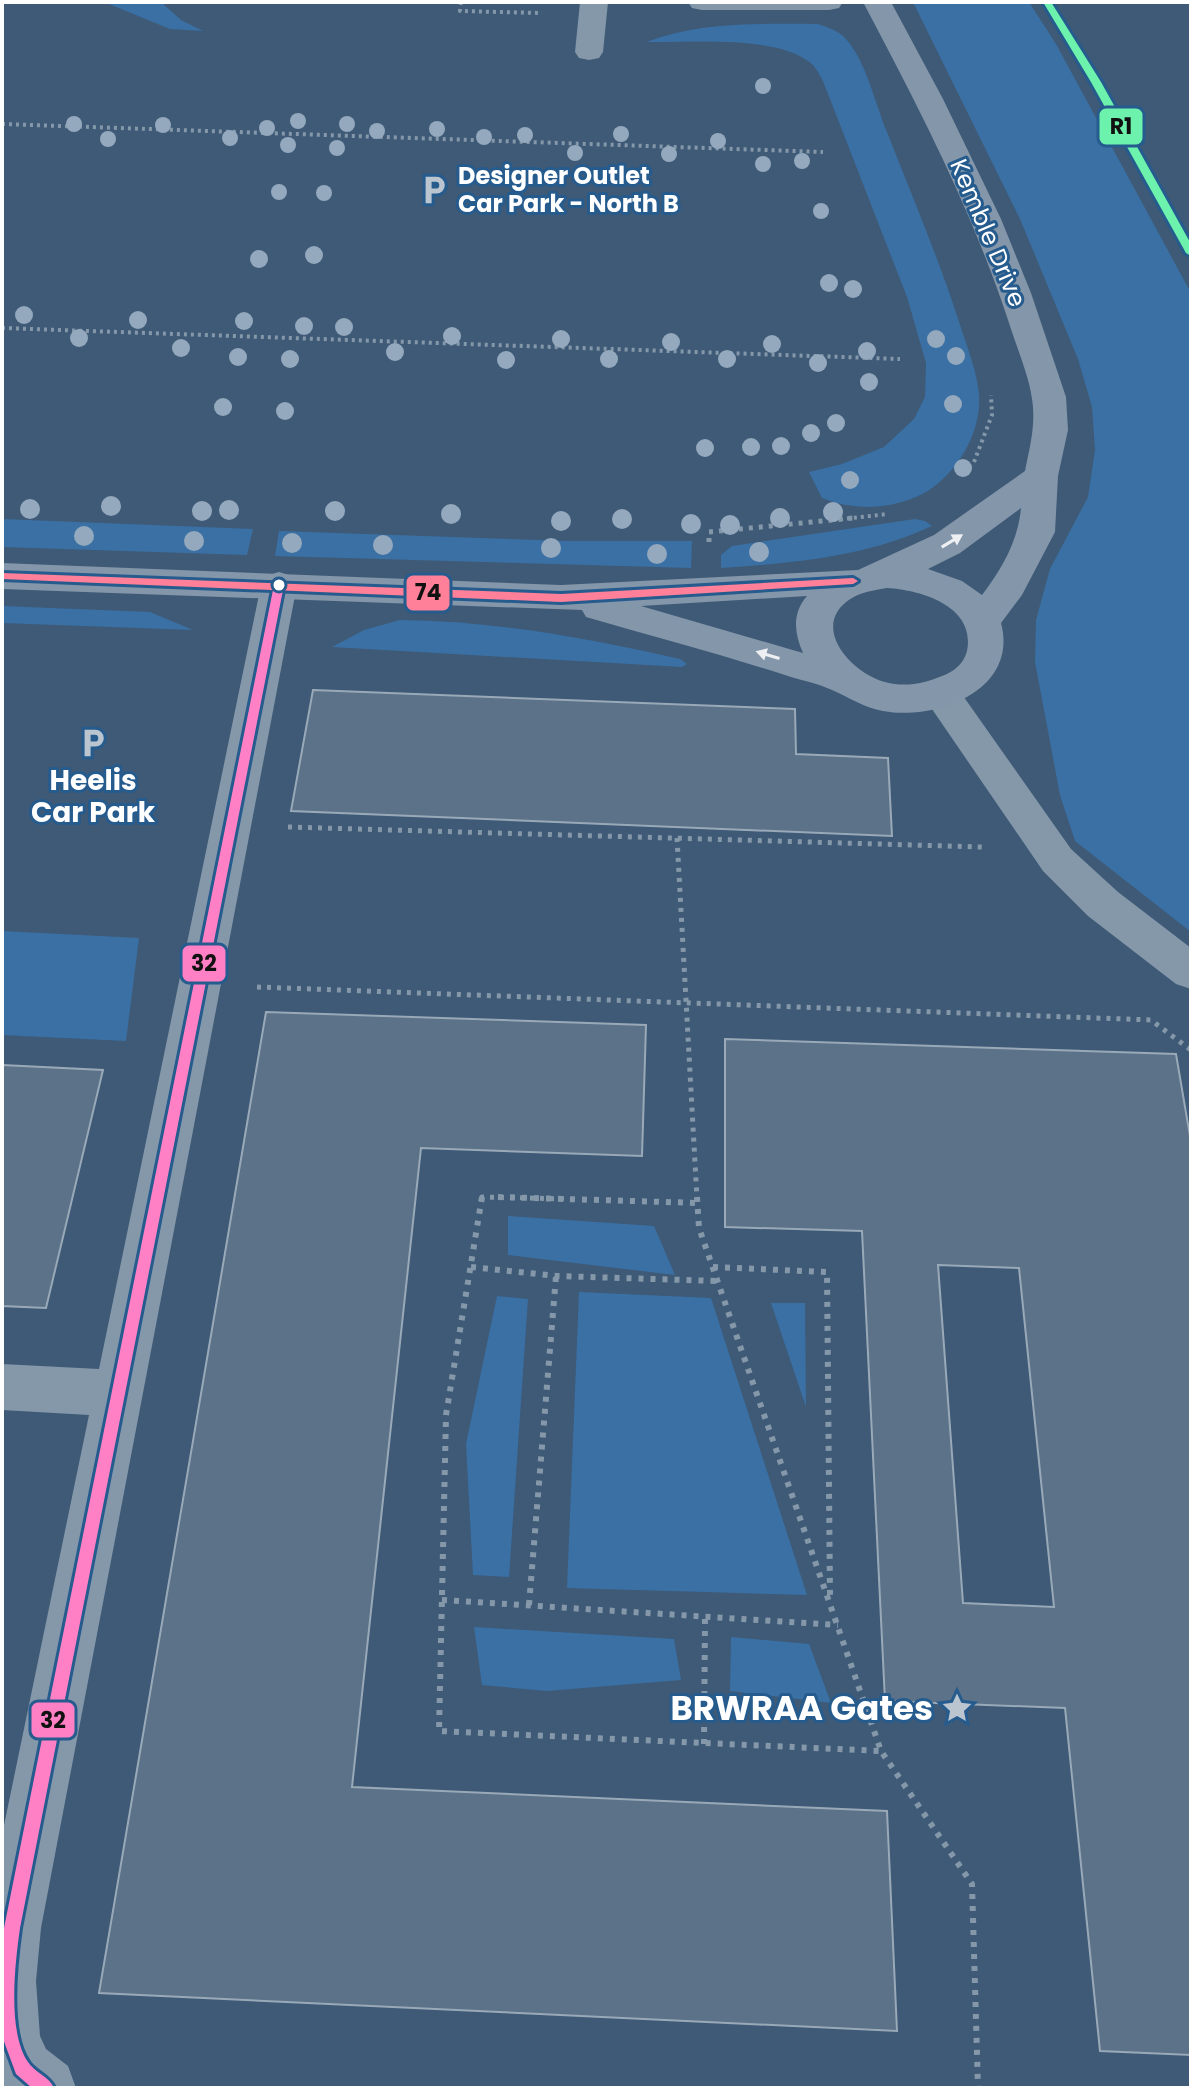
<svg xmlns="http://www.w3.org/2000/svg" width="1193" height="2090" font-family="Poppins,sans-serif">
	<rect width="100%" height="100%" fill="#3e5a76"/>
	<g fill="#3b70a4">
		<path d="M104 2H161L181 20 203 31 170 29Z"/>
		<path d="M913 2H1029L1056 44 1191 293V932L1075 841 1060 795 1035 662 1036 620 1050 569 1088 497 1095 450 1092 407 1078 359 1020 219Z"/>
		<path d="M818 24C827 27 839 31 845 38 866 60 875 104 887 132 912 196 939 259 960 325 967 347 977 371 979 395 982 436 952 482 916 497 885 510 852 510 822 498L809 472 842 464 884 447 914 419 925 397 926 363 907 297 823 81C819 74 815 65 808 61 771 35 691 43 646 42 702 21 759 24 818 24Z"/>
		<path d="M2 519 253 529 247 555 2 547Z"/>
		<path d="M915 519 925 521 932 526C865 557 794 563 721 568V555L732 546Z"/>
		<path d="M279 531 567 541H692L691 568 275 556Z"/>
		<path d="M2 606 150 612 193 630 2 623Z"/>
		<path d="M400 620C495 621 587 638 680 659L687 664 682 667 332 647 364 630Z"/>
		<path d="M2 931 139 938 126 1041 2 1035Z"/>
		<path d="M508 1216 654 1226 675 1275 508 1255Z"/>
		<path d="M579 1292 711 1298 807 1595 567 1588Z"/>
		<path d="M497 1296 528 1299 509 1577 473 1575 466 1444Z"/>
		<path d="M771 1303H805L806 1407Z"/>
		<path d="M474 1627 674 1639 681 1680 547 1691 482 1685Z"/>
		<path d="M731 1637 809 1644 831 1703 730 1691Z"/>
	</g>
	<g fill="#5b7288" stroke="#99a9b8" stroke-width="2" fill-rule="evenodd">
		<path d="M313 690 795 709 796 754 888 758 892 836 291 811Z"/>
		<path d="M266 1012 646 1025 642 1156 421 1148 352 1787 887 1811 897 2031 99 1993Z"/>
		<path d="M725 1039 1176 1054 1191 1142V2055L1100 2051 1065 1708 885 1701 862 1231 725 1227ZM938 1265 1019 1268 1054 1607 963 1603Z"/>
		<path d="M2 1065 103 1070 46 1308 2 1306Z"/>
	</g>
	<g fill="none" stroke-linecap="round" stroke-linejoin="round">
		<g stroke="#8598aa" stroke-width="4" stroke-dasharray="3 4" stroke-linecap="butt">
			<path d="M461 2 460 11 542 13"/>
			<path d="M2 124 823 152"/>
			<path d="M2 328 900 359"/>
			<path d="M974 462 992 415 991 395"/>
			<path d="M833 520 888 514"/>
		</g>
		<g stroke="#8598aa" stroke-width="5" stroke-dasharray="4 6" stroke-linecap="butt">
			<path d="M709 542V532L853 518"/>
			<path d="M288 827 982 847"/>
			<path d="M677 838 697 1199"/>
			<path d="M257 987 1151 1020 1191 1050"/>
			<path d="M482 1199V1197L570 1199"/>
		</g>
		<g stroke="#8598aa" stroke-width="6" stroke-dasharray="5 7" stroke-linecap="butt">
			<path d="M482 1197 446 1415 439 1731 881 1751"/>
			<path d="M498 1197 699 1203"/>
			<path d="M697 1197 699 1228 881 1751 972 1884 978 2088"/>
			<path d="M471 1267 556 1276 718 1281"/>
			<path d="M713 1267 827 1272 830 1597"/>
			<path d="M442 1600 838 1625"/>
			<path d="M529 1605 556 1276"/>
			<path d="M704 1744 705 1617"/>
		</g>
		<g fill="#8598aa" fill-rule="evenodd">
			<path d="M580 2H608L603 52 599 58 589 60 579 58 575 52Z"/>
			<path d="M688 2H843L839 8 829 10H702L692 8Z"/>
			<path d="M279 572 292 576 297 585 41 1928 36 1981 40 2036 46 2049 68 2066 76 2088H2V1835L89 1415 2 1410V1364L99 1369 261 585 266 576Z"/>
			<path d="M940 679 954 683 1071 849 1118 892 1191 948V989L1176 984 1088 916 1043 871 921 693 926 683Z"/>
		</g>
		<path fill="#8496a9" fill-rule="evenodd" d="M863 2H891L943 99 1001 219 1031 293 1066 397 1068 430 1058 476 1055 532 1022 595 1001 623C1019 690 937 721 883 711 865 708 848 697 832 690 819 684 805 681 791 677 724 655 654 637 586 617L582 610 2 589V563L561 585 858 570 934 535 1025 471C1030 446 1036 424 1032 399 1029 376 1018 351 1011 329 974 214 919 108 863 2ZM1021 508C1018 541 1002 569 982 595L962 581 928 569 960 553ZM887 588C921 590 976 606 967 651 964 663 954 672 942 676 925 683 908 687 889 683 852 676 807 625 852 598 861 592 876 590 887 588ZM807 596C792 613 794 633 803 653L641 606Z"/>
		<g stroke="#265b8e" stroke-width="6">
			<path id="bus-1" d="M2 573 561 594 853 578 858 581 853 584 561 602 2 579Z"/>
		</g>
		<g stroke="#265b8e" stroke-width="6">
			<path id="bus-2" d="M279 582 284 585 20 1928C15 1963 7 2032 28 2062 35 2073 49 2076 54 2088H32L16 2074 2 2036V1943L4 1928 274 585Z"/>
		</g>
		<use href="#bus-1" fill="#ff8098" fill-rule="evenodd"/>
		<use href="#bus-2" fill="#ff80c5" fill-rule="evenodd"/>
		<g stroke="#265b8e" stroke-width="6">
			<path id="rail-1" d="M1043 2H1051L1101 82 1191 244V256L1186 253 1091 82Z"/>
		</g>
		<use href="#rail-1" fill="#6df2ae" fill-rule="evenodd"/>
	</g>
	<g fill="#94a9be">
		<circle cx="763" cy="86" r="8"/>
		<circle cx="298" cy="121" r="8"/>
		<circle cx="74" cy="124" r="8"/>
		<circle cx="347" cy="124" r="8"/>
		<circle cx="163" cy="125" r="8"/>
		<circle cx="267" cy="128" r="8"/>
		<circle cx="437" cy="129" r="8"/>
		<circle cx="377" cy="131" r="8"/>
		<circle cx="621" cy="134" r="8"/>
		<circle cx="525" cy="135" r="8"/>
		<circle cx="484" cy="137" r="8"/>
		<circle cx="230" cy="138" r="8"/>
		<circle cx="108" cy="139" r="8"/>
		<circle cx="718" cy="141" r="8"/>
		<circle cx="288" cy="145" r="8"/>
		<circle cx="337" cy="148" r="8"/>
		<circle cx="575" cy="153" r="8"/>
		<circle cx="669" cy="154" r="8"/>
		<circle cx="802" cy="161" r="8"/>
		<circle cx="763" cy="164" r="8"/>
		<circle cx="279" cy="192" r="8"/>
		<circle cx="324" cy="193" r="8"/>
		<circle cx="821" cy="211" r="8"/>
		<circle cx="314" cy="255" r="9"/>
		<circle cx="259" cy="259" r="9"/>
		<circle cx="829" cy="283" r="9"/>
		<circle cx="853" cy="289" r="9"/>
		<circle cx="24" cy="315" r="9"/>
		<circle cx="138" cy="320" r="9"/>
		<circle cx="244" cy="321" r="9"/>
		<circle cx="304" cy="326" r="9"/>
		<circle cx="344" cy="327" r="9"/>
		<circle cx="452" cy="336" r="9"/>
		<circle cx="79" cy="338" r="9"/>
		<circle cx="561" cy="339" r="9"/>
		<circle cx="936" cy="339" r="9"/>
		<circle cx="671" cy="342" r="9"/>
		<circle cx="772" cy="344" r="9"/>
		<circle cx="181" cy="348" r="9"/>
		<circle cx="867" cy="351" r="9"/>
		<circle cx="395" cy="352" r="9"/>
		<circle cx="956" cy="356" r="9"/>
		<circle cx="238" cy="357" r="9"/>
		<circle cx="290" cy="359" r="9"/>
		<circle cx="609" cy="359" r="9"/>
		<circle cx="727" cy="359" r="9"/>
		<circle cx="506" cy="360" r="9"/>
		<circle cx="818" cy="363" r="9"/>
		<circle cx="869" cy="382" r="9"/>
		<circle cx="953" cy="404" r="9"/>
		<circle cx="223" cy="407" r="9"/>
		<circle cx="285" cy="411" r="9"/>
		<circle cx="836" cy="423" r="9"/>
		<circle cx="811" cy="433" r="9"/>
		<circle cx="781" cy="446" r="9"/>
		<circle cx="751" cy="447" r="9"/>
		<circle cx="705" cy="448" r="9"/>
		<circle cx="963" cy="468" r="9"/>
		<circle cx="850" cy="480" r="9"/>
		<circle cx="111" cy="506" r="10"/>
		<circle cx="30" cy="509" r="10"/>
		<circle cx="229" cy="510" r="10"/>
		<circle cx="202" cy="511" r="10"/>
		<circle cx="335" cy="511" r="10"/>
		<circle cx="833" cy="512" r="10"/>
		<circle cx="451" cy="514" r="10"/>
		<circle cx="780" cy="518" r="10"/>
		<circle cx="622" cy="519" r="10"/>
		<circle cx="561" cy="521" r="10"/>
		<circle cx="691" cy="524" r="10"/>
		<circle cx="730" cy="525" r="10"/>
		<circle cx="84" cy="536" r="10"/>
		<circle cx="194" cy="541" r="10"/>
		<circle cx="292" cy="543" r="10"/>
		<circle cx="383" cy="545" r="10"/>
		<circle cx="551" cy="548" r="10"/>
		<circle cx="759" cy="552" r="10"/>
		<circle cx="657" cy="554" r="10"/>
	</g>
	<defs><path id="oneway-solid" d="M-6-.8H1V-3.2L6.5 0L1 3.2V.8H-6Z" transform="scale(2)"/></defs>
	<g fill="#edeff2">
		<use href="#oneway-solid" transform="translate(952 541) rotate(-31)"/>
		<use href="#oneway-solid" transform="translate(768 655) rotate(-163)"/>
	</g>
	<defs>
		<g id="parking-bare" transform="scale(2.4)"><path d="M-3.5-5.5H1a3.5 3.5 0 0 1 0 7H-1V5.5H-3.5ZM-1-3.4V-.6H.8a1.4 1.4 0 0 0 0-2.8Z" fill="#bbc5cf" stroke="#265b8e" stroke-width="2.5" paint-order="stroke"/></g>
		<g id="sight-bare" transform="scale(2.4)"><path d="M0-6L1.8-2.2L6-1.7L2.9 1.2L3.7 5.4L0 3.3L-3.7 5.4L-2.9 1.2L-6-1.7L-1.8-2.2Z" fill="#bbc5cf" stroke="#265b8e" stroke-width="2.5" paint-order="stroke"/></g>
	</defs>
	<g fill-rule="evenodd">
		<use href="#parking-bare" x="434" y="190"/>
		<use href="#parking-bare" x="93" y="743"/>
		<use href="#sight-bare" x="957" y="1708"/>
	</g>
	<circle fill="#fff" stroke="#265b8e" stroke-width="3" cx="279" cy="585" r="7"/>
	<g text-anchor="middle" stroke-width="6" stroke-linejoin="round" paint-order="stroke">
		<g font-size="24" font-weight="bold" fill="#fff" stroke="#265b8e" text-anchor="start">
			<text x="458" y="184">Designer Outlet<tspan x="458" dy="28">Car Park - North B</tspan></text>
		</g>
		<g font-size="24" fill="#fff" stroke="#265b8e">
			<text transform="translate(988 233) rotate(67)" y="8">Kemble Drive</text>
		</g>
		<g font-size="28" font-weight="bold" fill="#fff" stroke="#265b8e">
			<text x="93" y="790">Heelis<tspan x="93" dy="32">Car Park</tspan></text>
		</g>
		<g font-size="34" font-weight="bold" fill="#fff" stroke="#265b8e" text-anchor="end">
			<text x="933" y="1720">BRWRAA Gates</text>
		</g>
	</g>
	<g stroke="#265b8e" stroke-width="3">
		<rect x="1098" y="107" width="46" height="39" rx="8" fill="#6df2ae"/>
		<rect x="405" y="574" width="46" height="38" rx="8" fill="#ff8098"/>
		<rect x="181" y="944" width="46" height="39" rx="8" fill="#ff80c5"/>
		<rect x="30" y="1701" width="46" height="38" rx="8" fill="#ff80c5"/>
	</g>
	<g font-size="22" text-anchor="middle" font-weight="bold" fill="#111">
		<text x="1121" y="134">R1</text>
		<text x="428" y="600">74</text>
		<text x="204" y="971">32</text>
		<text x="53" y="1728">32</text>
	</g>
	<rect width="1193" height="2090" fill="none" stroke="#ffffff" stroke-width="8"/>
</svg>
